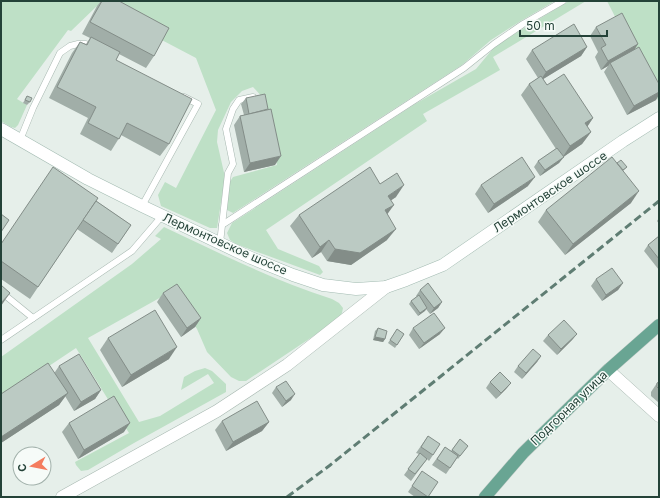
<svg xmlns="http://www.w3.org/2000/svg" width="660" height="498" font-family="Inter,sans-serif">
	<rect width="100%" height="100%" fill="#e6efea"/>
	<g fill="#bee0c6">
		<path d="M1 1H555L519 22 491 40 462 65 233 213 227 210 229 183 233 177 277 165 264 99 253 87 242 91 231 102 218 130 217 142 225 177 217 228H210L161 206 158 195 165 182 176 188 216 110 196 58 97 6 71 31 68 30 17 99 27 105 18 125 15 128 11 127 1 121Z"/>
		<path d="M569 1H586L493 57 500 70 423 114 427 121 266 230 278 249 319 266 323 272 320 275 236 244 230 240 227 233 232 223 415 104 476 69 496 45Z"/>
		<path d="M607 1H659V100H658Z"/>
		<path d="M164 227C219 253 273 280 332 299L339 303 343 308 342 313 339 319 246 381H239L231 377 207 352 197 329 172 291 88 338 139 422 160 416 214 383 208 374 181 390 184 377 195 371 205 368 212 371 226 384V392L134 443 88 470 81 471 76 465 75 462 129 433 76 348 1 398V357L132 264 161 239 155 236Z"/>
	</g>
	<g fill="none" stroke-linecap="round" stroke-linejoin="round">
		<g stroke="#a8b8b1" stroke-width="7">
			<g id="lane">
				<path d="M20 140 33 108 60 53 70 46 78 44H86L93 48"/>
				<path d="M142 206 198 104 184 97"/>
				<path d="M222 225 464 68 494 44 523 24 563 1"/>
				<path d="M220 243 228 173 233 164 226 129 233 109 239 100 253 97"/>
				<path d="M1 292 33 318"/>
				<path d="M1 340 132 251 162 216"/>
			</g>
		</g>
		<g stroke="#a8b8b1" stroke-width="13">
			<g id="street">
				<path d="M608 370 659 416"/>
				<path d="M62 497 217 411 287 365 386 287"/>
			</g>
		</g>
		<g stroke="#a3bbb2" stroke-width="13">
			<path id="secondary" d="M1 129 88 179 142 206 251 258 293 275 323 285 356 289 386 287 406 280 443 265 623 141 659 118"/>
		</g>
		<g stroke="#c2cac7" stroke-width="13">
			<path id="primary" d="M485 497 523 453 608 370 659 325"/>
		</g>
		<use href="#lane" stroke="#fff" stroke-width="6"/>
		<use href="#street" stroke="#fff" stroke-width="12"/>
		<use href="#secondary" stroke="#fff" stroke-width="12"/>
		<use href="#primary" stroke="#69a593" stroke-width="12"/>
		<path stroke="#5f7d73" stroke-width="3" stroke-dasharray="8 4" stroke-linecap="butt" d="M287 497 329 466 659 201"/>
	</g>
	<g fill="#a1aea8">
		<path d="M101 1H119L154 56 146 68 119 54 116 60 169 144 160 156 121 135 111 151 80 134 88 118 49 98 72 53 80 42 86 44 90 38 82 34 97 6Z"/>
		<path d="M596 27 638 44 634 50 656 100 627 115 604 72 608 66 601 70 595 57 598 52 590 36Z"/>
		<path d="M587 47 581 56 543 79 547 85 593 118 587 127 591 132 582 144 563 157 559 163 540 176 534 167 538 161 556 149 521 95 529 84 538 78 526 59 532 50Z"/>
		<path d="M27 96 30 102 27 105 23 103Z"/>
		<path d="M246 98 275 165 244 172 234 125 240 116 244 115 241 104Z"/>
		<path d="M617 163 627 167 623 171 631 203 565 255 538 222 546 210Z"/>
		<path d="M380 184 396 197 391 200 387 214V240L351 265 327 261 321 252 312 258 290 226 299 215Z"/>
		<path d="M481 185 528 186 488 213 475 194Z"/>
		<path d="M96 201 131 225 112 253 77 229 30 299 1 279V243Z"/>
		<path d="M659 218V224L657 221Z"/>
		<path d="M659 236V270L644 251 648 245Z"/>
		<path d="M596 279 623 283 618 290 602 301 591 286Z"/>
		<path d="M420 290 442 302 438 308 430 314 426 309 418 316 409 304 411 301 417 297 416 296Z"/>
		<path d="M163 293 201 318 195 327 181 337 157 302Z"/>
		<path d="M378 328 385 339 383 342 373 340 375 331Z"/>
		<path d="M413 328 440 334 419 349 409 335Z"/>
		<path d="M397 329 404 334 395 348 388 343Z"/>
		<path d="M577 334 572 340 557 355 543 341 548 335Z"/>
		<path d="M108 338 169 359 122 387 100 350Z"/>
		<path d="M541 356 537 362 522 379 514 372 518 366Z"/>
		<path d="M59 366 101 390 95 399 74 411 65 396 59 405 1 443V394L55 372Z"/>
		<path d="M490 382 511 383 506 389 496 399 486 388Z"/>
		<path d="M659 382V403L651 396V392L657 383Z"/>
		<path d="M276 387 291 400 282 407 272 393Z"/>
		<path d="M222 421 269 422 262 431 226 451 215 430Z"/>
		<path d="M69 423 124 432 78 459 62 432Z"/>
		<path d="M428 436 433 455 429 461 427 459 411 481 404 475 419 454 416 453Z"/>
		<path d="M460 439 468 446 458 459 457 458 446 474 432 465 445 447 451 451Z"/>
		<path d="M422 471 428 497H415L408 492Z"/>
	</g>
	<g fill="#838d88">
		<path d="M638 44 632 53 610 63 608 66 601 70 608 61Z"/>
		<path d="M587 47 581 56 540 81 546 72Z"/>
		<path d="M659 92V95L656 100 627 115 634 106Z"/>
		<path d="M593 118 585 130V123Z"/>
		<path d="M591 132 582 144 562 158 570 146Z"/>
		<path d="M281 156 275 165 244 172 250 163Z"/>
		<path d="M564 157 559 163 540 176 545 170Z"/>
		<path d="M535 177 528 186 488 213 494 204Z"/>
		<path d="M404 185 396 197 380 208 388 196Z"/>
		<path d="M639 191 631 203 565 255 573 244Z"/>
		<path d="M394 205 386 216 385 210Z"/>
		<path d="M396 229 387 240 351 265 327 261 335 249Z"/>
		<path d="M329 240 321 252 312 258 320 247Z"/>
		<path d="M623 283 618 290 602 301 606 295Z"/>
		<path d="M10 293 1 306V303Z"/>
		<path d="M442 302 438 308 430 314 434 308Z"/>
		<path d="M427 308 425 311 418 316 420 313Z"/>
		<path d="M201 318 195 327 181 337 187 328Z"/>
		<path d="M445 328 440 334 419 349 424 343Z"/>
		<path d="M577 334 572 340 557 355 561 349Z"/>
		<path d="M375 337 385 339 383 342 373 340Z"/>
		<path d="M177 347 169 359 122 387 131 375Z"/>
		<path d="M541 356 537 362 522 379 526 373Z"/>
		<path d="M511 383 506 389 496 399 501 393Z"/>
		<path d="M101 390 95 399 74 411 81 402Z"/>
		<path d="M68 393 59 405 1 443V437Z"/>
		<path d="M295 394 291 400 282 407 286 401Z"/>
		<path d="M269 422 262 431 226 451 233 442Z"/>
		<path d="M130 423 124 432 78 459 84 450Z"/>
	</g>
	<g fill="#bbcac3" stroke="#838d88">
		<path d="M102 1H119L169 28 154 56 90 22Z"/>
		<path d="M622 13 638 44 608 61 601 48 606 45 596 27Z"/>
		<path d="M574 24 587 47 546 72 532 50Z"/>
		<path d="M91 37 120 52 116 60 192 99 169 144 127 123 119 139 88 123 96 107 57 87 80 42 87 45Z"/>
		<path d="M639 47 659 84V92L634 106 610 63Z"/>
		<path d="M564 74 593 118 585 123 591 132 570 146 529 84 541 76 547 85Z"/>
		<path d="M265 94 268 109 249 114 246 98Z"/>
		<path d="M27 96 32 98 30 102 25 100Z"/>
		<path d="M271 109 281 156 250 163 240 116Z"/>
		<path d="M557 148 564 157 545 170 538 161Z"/>
		<path d="M522 157 535 177 494 204 481 185Z"/>
		<path d="M612 157 639 191 573 244 546 210Z"/>
		<path d="M621 160 627 167 623 170 617 163Z"/>
		<path d="M53 167 98 198 38 287 1 261V244Z"/>
		<path d="M370 167 380 184 397 173 404 185 388 196 394 205 385 210 396 229 360 253 335 249 329 240 320 247 299 215Z"/>
		<path d="M96 201 131 225 118 244 83 220Z"/>
		<path d="M1 214 9 220 1 232Z"/>
		<path d="M659 236V259L648 245Z"/>
		<path d="M612 268 623 283 606 295 596 279Z"/>
		<path d="M428 283 442 302 434 308 420 290Z"/>
		<path d="M177 284 201 318 187 328 163 293Z"/>
		<path d="M1 285 10 293 1 303Z"/>
		<path d="M419 295 427 308 420 313 411 301Z"/>
		<path d="M155 310 177 347 131 375 108 338Z"/>
		<path d="M434 313 445 328 424 343 413 328Z"/>
		<path d="M564 320 577 334 561 349 548 335Z"/>
		<path d="M378 328 387 331 385 339 375 337Z"/>
		<path d="M397 329 404 334 397 345 390 340Z"/>
		<path d="M533 349 541 356 526 373 518 366Z"/>
		<path d="M79 354 101 390 81 402 59 366Z"/>
		<path d="M48 363 68 393 1 437V394Z"/>
		<path d="M500 372 511 383 501 393 490 382Z"/>
		<path d="M286 381 295 394 286 401 276 387Z"/>
		<path d="M659 382V389L657 387V383Z"/>
		<path d="M114 396 130 423 84 450 69 423Z"/>
		<path d="M257 401 269 422 233 442 222 421Z"/>
		<path d="M428 436 440 444 433 455 421 447Z"/>
		<path d="M460 439 468 446 460 456 452 450Z"/>
		<path d="M445 447 458 456 450 468 437 459Z"/>
		<path d="M420 453 427 459 415 474 408 469Z"/>
		<path d="M422 471 438 482 428 497 412 486Z"/>
	</g>
	<g text-anchor="middle" stroke-width="3" stroke-linejoin="round" paint-order="stroke">
		<g font-size="12" fill="#244238" stroke="#f6fbf8">
			<text transform="translate(550 192) rotate(-34)" y="4">Лермонтовское шоссе</text>
			<text transform="translate(225 244) rotate(24)" y="4">Лермонтовское шоссе</text>
			<text transform="translate(569 408) rotate(-44)" y="4">Подгорная улица</text>
		</g>
	</g>
	<rect width="660" height="498" fill="none" stroke="#244238" stroke-width="4"/>
	<g transform="translate(32 466) rotate(260)"><circle r="19" fill="#f6fbf8" stroke="#a2b1ab"/>
	<path d="M0-3L7 15L0 10L-7 15Z" fill="#f47c5e"/>
	<text y="-6" font-size="11" font-weight="bold" text-anchor="middle" fill="#244238">С</text>
	</g>
	<path d="M520 30v6h87v-6" fill="none" stroke="#244238" stroke-width="2"/>
	<text x="526" y="30" font-size="12" fill="#244238" stroke="#f6fbf8" stroke-width="3" paint-order="stroke">50 m</text>
</svg>
